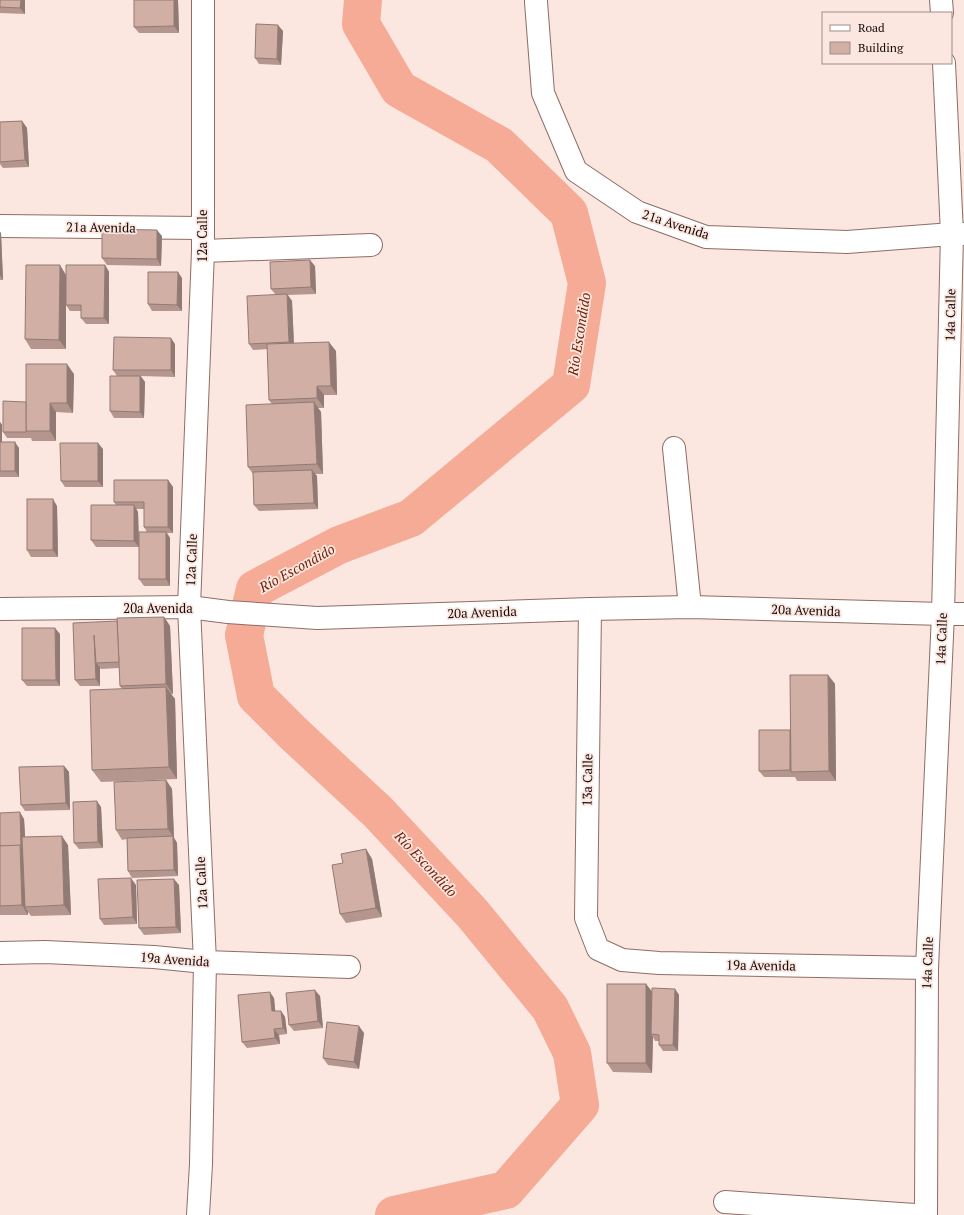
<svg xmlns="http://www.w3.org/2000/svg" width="964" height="1215" font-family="'PT Serif',serif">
	<rect width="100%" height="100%" fill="#fce6e0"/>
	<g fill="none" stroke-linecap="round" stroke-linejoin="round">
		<path stroke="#f5ab95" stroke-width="38" d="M363 0 361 24 399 89 499 145 569 213 587 283 571 385 411 518 339 545 255 589 244 635 256 696 293 733 378 812 472 913 550 1008 572 1053 580 1105 506 1190 394 1215"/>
		<g stroke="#8d6e65" stroke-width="24">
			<g id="minor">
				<path d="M941 0 942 13"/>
				<path d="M536 2 543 93 576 171 637 212 706 237 847 242 952 234H964"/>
				<path d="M0 226 202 228"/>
				<path d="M203 251 371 245"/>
				<path d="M674 448 690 607"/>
				<path d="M0 609 189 607 228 612 317 618 590 609 690 607 943 614H964"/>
				<path d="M590 609 586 918 598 949 622 960 659 963 927 968"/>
				<path d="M0 953 45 952 154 957 205 962 349 967"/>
				<path d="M725 1202 915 1215"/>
				<path d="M198 1215 201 1164 205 962 189 607 203 251V0"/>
				<path d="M926 1215 927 968 943 614 952 234 944 63"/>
			</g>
		</g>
		<use href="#minor" stroke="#fff" stroke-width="22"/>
	</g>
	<g fill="#b4968e">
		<path d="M0 0H25V14L0 13Z"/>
		<path d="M178 0 179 33H139L134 27Z"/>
		<path d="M283 31 281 65 259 64 255 58Z"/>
		<path d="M22 121 27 128 29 167 3 168 0 164V122Z"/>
		<path d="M0 232 1 233 3 280H0Z"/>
		<path d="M162 236 161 266 107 265 102 258Z"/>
		<path d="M105 265 109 272V324H86L81 318V311H70L66 305V349H31L25 339 66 275Z"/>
		<path d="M315 266 316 294 288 295 292 301 294 343 336 351 337 395H324V408H318L321 412 323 474H315L317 476 318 509 259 511 254 505 253 474 248 467 272 404 269 400 268 349 253 350 249 344 276 295 271 289Z"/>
		<path d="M182 278V311H152L148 304Z"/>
		<path d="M175 344V377L141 376 145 382 144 418H114L110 411 117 376 113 370Z"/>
		<path d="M74 374 73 413 56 412V441H32L31 438H7L3 432 26 402Z"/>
		<path d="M0 422 2 425V442L19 448V477H0Z"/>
		<path d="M103 449V487H65L61 481Z"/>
		<path d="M168 480 173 487V533H167L170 538V586H144L139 579 147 532 144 527V509H136L138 512 139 547H96L91 540 116 505 114 502Z"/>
		<path d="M57 506 58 557H31L27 550Z"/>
		<path d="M164 617 170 626 173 694H171L175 699 177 779 101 782 92 770 122 689 120 686 119 668 101 669 100 668V686H80L75 680 117 621Z"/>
		<path d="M60 634V686H27L22 680Z"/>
		<path d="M828 675 835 684 836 781H797L795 777H764L759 771 790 731Z"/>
		<path d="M64 766 69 772 70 810 25 811 21 805Z"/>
		<path d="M166 780 172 789 174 838 177 843 178 876 132 878 128 871 127 839 122 840 116 830Z"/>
		<path d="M101 807 103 848 79 849 74 843Z"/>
		<path d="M0 813 24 819 25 837 68 845 71 915 31 916 28 912V915H0Z"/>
		<path d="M366 849 372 859 382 917 346 923 340 914 343 863Z"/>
		<path d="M136 885 137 924 104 925 100 919Z"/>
		<path d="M179 885 181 933 144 935 139 928Z"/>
		<path d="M646 984 652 992 675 989 679 995 678 1051H663L659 1045V1041H655L653 1037 652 1073 613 1072 607 1063Z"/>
		<path d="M320 996 323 1028 294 1031 289 1025Z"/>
		<path d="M274 998 275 1011H281L285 1017 287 1034 279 1035 280 1044 247 1048 242 1042Z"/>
		<path d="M364 1033 359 1069 328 1065 323 1058Z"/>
	</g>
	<g fill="#927a74">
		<path d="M21 0H25V14L20 8Z"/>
		<path d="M174 0H178L179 33 174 26Z"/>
		<path d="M278 25 283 31 281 65 277 59Z"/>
		<path d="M22 121 27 128 29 167 25 160Z"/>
		<path d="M157 230 162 236 161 266 157 259Z"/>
		<path d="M0 232 1 233 3 280 0 275Z"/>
		<path d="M310 260 315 266 316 294 311 287Z"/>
		<path d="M60 265 66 275V349L59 340Z"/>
		<path d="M105 265 109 272V324L104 318Z"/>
		<path d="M178 272 182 278V311L177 305Z"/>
		<path d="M287 294 292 301 294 348 289 342Z"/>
		<path d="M171 338 175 344V377L171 370Z"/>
		<path d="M329 342 336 351 337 395 331 386Z"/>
		<path d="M67 364 74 374 73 413 67 403Z"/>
		<path d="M140 376 145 382 144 418 140 412Z"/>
		<path d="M317 386 324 395V408L317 398Z"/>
		<path d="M314 402 321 412 323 474 317 464Z"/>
		<path d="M50 403 56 412V441L50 431Z"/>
		<path d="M0 422 2 425V448L0 445Z"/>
		<path d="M15 442 19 448V477L15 471Z"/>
		<path d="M98 443 103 449V487L98 481Z"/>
		<path d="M312 470 317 476 318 509 314 503Z"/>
		<path d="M168 480 173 487V533L168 527Z"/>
		<path d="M53 499 57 506 58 557 53 550Z"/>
		<path d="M134 505 138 512 139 547 134 541Z"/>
		<path d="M166 532 170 538V586L166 579Z"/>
		<path d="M164 617 170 626 173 694 166 684Z"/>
		<path d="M55 628 60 634V686L56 680Z"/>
		<path d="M94 635 96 663 100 667V686L96 679Z"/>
		<path d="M828 675 835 684 836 781 829 771Z"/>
		<path d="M166 687 175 699 177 779 169 767Z"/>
		<path d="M790 730 794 736 791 772 795 777 790 770Z"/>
		<path d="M64 766 69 772 70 810 66 803Z"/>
		<path d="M166 780 172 789 174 838 168 829Z"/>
		<path d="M97 801 101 807 103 848 98 842Z"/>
		<path d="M20 812 24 819 26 852 21 846Z"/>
		<path d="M62 836 68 845 71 915 64 905Z"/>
		<path d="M173 836 177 843 178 876 174 870Z"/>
		<path d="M20 845 26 855 25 907 28 912V915L22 905Z"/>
		<path d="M366 849 372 859 382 917 376 908Z"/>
		<path d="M131 878 136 885 137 924 133 917Z"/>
		<path d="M174 879 179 885 181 933 176 927Z"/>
		<path d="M646 984 653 993 651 1034 653 1037 652 1073 646 1063Z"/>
		<path d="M675 989 679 995 678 1051 673 1045Z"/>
		<path d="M315 990 320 996 323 1028 318 1021Z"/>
		<path d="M270 992 274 998 276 1018 272 1011Z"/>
		<path d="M281 1011 285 1017 287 1034 283 1028Z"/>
		<path d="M359 1026 364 1033 359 1069 354 1062Z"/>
		<path d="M274 1029 279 1035 280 1044 275 1038Z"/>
	</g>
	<g fill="#d1afa5" stroke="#927a74">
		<path d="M0 0H21L20 8 0 7Z"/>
		<path d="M134 0H174V26L134 27Z"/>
		<path d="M256 24 278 25 277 59 255 58Z"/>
		<path d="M22 121 25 160 0 162V122Z"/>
		<path d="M102 229 157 230V259L102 258Z"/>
		<path d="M310 260 311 287 271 289 270 262Z"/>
		<path d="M26 265H60L59 340 25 339Z"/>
		<path d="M66 265H105L104 318H81V305H66Z"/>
		<path d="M148 272H178L177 305 148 304Z"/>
		<path d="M287 294 289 342 249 344 247 296Z"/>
		<path d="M114 337 171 338V370H113Z"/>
		<path d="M329 342 331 386H317V398L269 400 267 344Z"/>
		<path d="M26 364H67V403H50V431H26Z"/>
		<path d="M110 376H140V412L110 411Z"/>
		<path d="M3 401 26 402V432H3Z"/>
		<path d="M314 402 317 464 248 467 246 405Z"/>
		<rect x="0" y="442" width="15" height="29"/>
		<path d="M60 443H98V481H61Z"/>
		<path d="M312 470 314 503 254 505 253 472Z"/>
		<path d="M114 480H168V527H144V502H114Z"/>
		<rect x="27" y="499" width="26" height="51"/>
		<path d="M91 505H134V541L91 540Z"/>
		<rect x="139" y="532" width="27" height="47"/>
		<path d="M164 617 166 684 120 686 117 618Z"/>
		<path d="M117 621 119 662 96 663 94 635 96 679 75 680 73 623Z"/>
		<path d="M22 628H55L56 680H22Z"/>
		<path d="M790 675H828L829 771 791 772Z"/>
		<path d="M166 687 169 767 92 770 90 690Z"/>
		<path d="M759 730H790V770L759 771Z"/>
		<path d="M64 766 66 803 21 805 19 767Z"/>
		<path d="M166 780 168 829 116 830 114 782Z"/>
		<path d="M97 801 98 842 74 843 73 802Z"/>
		<path d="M20 812 21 846H0V813Z"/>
		<path d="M62 836 64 905 25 907 22 837Z"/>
		<path d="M173 836 174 870 128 871 127 838Z"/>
		<path d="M20 845 22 905 0 906V846Z"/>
		<path d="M366 849 376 908 340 914 332 865 343 863 341 854Z"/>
		<path d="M131 878 133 917 100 919 98 879Z"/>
		<path d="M174 879 176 927 139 928 137 880Z"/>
		<rect x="607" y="984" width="39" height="79"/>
		<path d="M652 988 675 989 673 1045H659V1035L651 1034Z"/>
		<path d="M315 990 318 1021 289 1025 286 993Z"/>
		<path d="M270 992 272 1011H281L283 1028 274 1029 275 1038 242 1042 238 995Z"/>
		<path d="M327 1022 359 1026 354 1062 323 1058Z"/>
	</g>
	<g text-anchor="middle" stroke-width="3.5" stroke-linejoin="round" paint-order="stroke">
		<g font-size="13" fill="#130806" stroke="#fce6e0">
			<text transform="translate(676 224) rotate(18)" y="5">21a Avenida</text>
			<text transform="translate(101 227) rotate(1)" y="5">21a Avenida</text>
			<text transform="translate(202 236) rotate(-90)" y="5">12a Calle</text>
			<text transform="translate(950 315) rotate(-89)" y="5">14a Calle</text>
			<text transform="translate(191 560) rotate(-88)" y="5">12a Calle</text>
			<text x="158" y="613">20a Avenida</text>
			<text transform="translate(806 610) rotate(2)" y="5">20a Avenida</text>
			<text transform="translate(482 612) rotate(-2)" y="5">20a Avenida</text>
			<text transform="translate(941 639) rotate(-88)" y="5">14a Calle</text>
			<text transform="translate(587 780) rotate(-89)" y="5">13a Calle</text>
			<text transform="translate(201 883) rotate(-93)" y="5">12a Calle</text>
			<text transform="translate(175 959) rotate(4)" y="5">19a Avenida</text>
			<text transform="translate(927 963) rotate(-88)" y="5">14a Calle</text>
			<text transform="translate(761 965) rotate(1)" y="5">19a Avenida</text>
		</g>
		<g font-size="14" font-style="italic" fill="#712105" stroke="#fce6e0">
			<text transform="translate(579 334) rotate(-81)" y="5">Río Escondido</text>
			<text transform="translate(297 568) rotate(-29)" y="5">Río Escondido</text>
			<text transform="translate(426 864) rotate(47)" y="5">Río Escondido</text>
		</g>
	</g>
	<rect x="822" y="12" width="130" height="52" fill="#fce6e0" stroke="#9f8d89"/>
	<rect x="830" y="25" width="20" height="6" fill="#ffffff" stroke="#9f8d89"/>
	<text x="858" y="32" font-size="12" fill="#130806">Road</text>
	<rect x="830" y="42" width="20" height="12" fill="#d1afa5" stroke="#9f8d89"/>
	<text x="858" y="52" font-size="12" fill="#130806">Building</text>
</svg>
